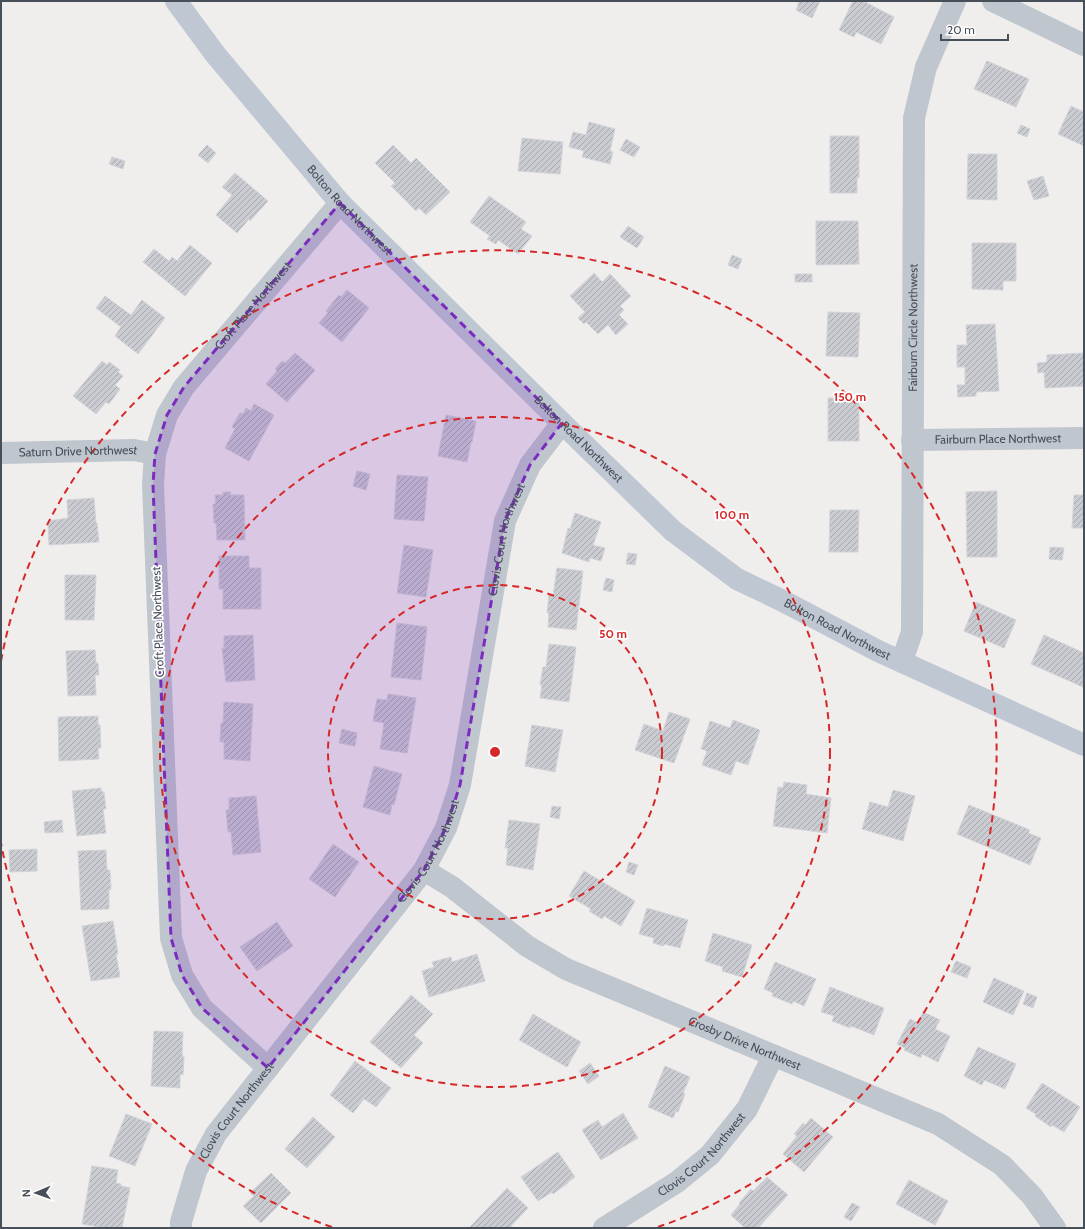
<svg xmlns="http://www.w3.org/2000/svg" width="1085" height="1229" font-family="Cabin,sans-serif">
	<defs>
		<pattern id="building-hatch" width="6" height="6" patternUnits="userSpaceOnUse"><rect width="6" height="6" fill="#caccd2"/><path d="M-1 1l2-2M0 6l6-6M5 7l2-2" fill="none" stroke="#a6a8ad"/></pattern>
	</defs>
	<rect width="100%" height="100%" fill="#f0eeed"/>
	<g fill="url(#building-hatch)" stroke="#d2d3d8">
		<path d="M795 1H820L812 18 796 10 799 3Z"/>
		<path d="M853 1H863L894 17 881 44 856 32 854 37 839 30Z"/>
		<path d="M987 61 1029 79 1016 107 974 89Z"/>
		<path d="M1071 106 1084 112V146L1058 134Z"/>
		<path d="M589 122 615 129 610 151 613 152 610 164 582 157 584 151 569 147 573 132 586 135Z"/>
		<path d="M1021 125 1030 129 1027 137 1017 133Z"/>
		<path d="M830 136H859V178H857V193H830Z"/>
		<path d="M522 138 563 142 560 174 518 171Z"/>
		<path d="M626 139 640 147 634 157 620 150Z"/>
		<path d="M207 145 216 153 208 163 198 155Z"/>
		<path d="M393 145 411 163 416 158 450 192 426 215 419 208 416 211 391 186 395 183 375 163Z"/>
		<path d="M968 154H997V200L967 199Z"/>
		<path d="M112 157 125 161 123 169 109 164Z"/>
		<path d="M235 173 268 201 250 221 249 219 237 233 216 215 232 195 222 187Z"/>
		<path d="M1043 176 1049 196 1034 200 1027 181Z"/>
		<path d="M489 196 526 222 521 229 532 236 518 254 498 240 496 244 487 239 490 236 470 222Z"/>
		<path d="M816 221H858L859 264 816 265Z"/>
		<path d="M628 226 644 237 637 248 620 237Z"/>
		<path d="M972 243H1016V281H1003V290L972 289Z"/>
		<path d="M190 245 212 263 185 296 143 262 154 249 169 261 172 257 177 261Z"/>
		<path d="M732 255 742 259 738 269 728 265Z"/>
		<path d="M594 273 602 282 610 274 631 296 620 306 624 310 619 315 628 324 616 335 608 325 598 334 586 322 584 324 578 318 585 312 570 296Z"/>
		<rect x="795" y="274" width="17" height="8"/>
		<path d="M347 290 369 308 342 342 319 323 328 313 326 311 339 295 341 297Z"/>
		<path d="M105 296 131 315 142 300 165 318 138 354 115 336 121 327 96 308Z"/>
		<path d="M828 312 860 313 858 357 826 356Z"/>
		<path d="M995 324 999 391 976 392V396L958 397 957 385H965V367H957V345H967L966 325Z"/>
		<path d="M295 353 315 370 287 402 266 384 277 371 275 369 282 361 285 363Z"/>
		<path d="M1084 353V386L1045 388 1044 372 1038 373 1037 363 1047 362V355Z"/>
		<path d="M102 361 107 365 109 362 120 370 118 372 123 376 115 385 120 389 109 404 106 402 96 414 73 396Z"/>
		<rect x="828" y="398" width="31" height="43"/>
		<path d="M254 404 274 415 249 461 225 448 235 429 232 427 240 413 243 414 246 408 251 411Z"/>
		<path d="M446 415 476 421 472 442H471L467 462 438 456Z"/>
		<path d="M357 471 370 474 366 490 353 486Z"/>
		<path d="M397 475 428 477 424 521 394 519Z"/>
		<path d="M997 491V557H967L966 492Z"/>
		<path d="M223 492H231L230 495H244L245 540H217L216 523H214L213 504H216L215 495H223Z"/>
		<path d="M1074 495H1084V528H1072Z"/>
		<path d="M94 498 96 523H97L99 542 49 545 48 521 68 518 67 500Z"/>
		<path d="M830 510H859L858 552H829Z"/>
		<path d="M575 513 601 522 593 545 605 548 601 561 590 558 589 562 562 553 568 528 570 529Z"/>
		<path d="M404 545 433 550 426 597 397 593Z"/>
		<path d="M1050 547 1064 548 1062 560 1049 559Z"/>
		<path d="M628 553 637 554 635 565 626 564Z"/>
		<path d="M219 556H249V568H261V609H223V589H219Z"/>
		<path d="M557 568 583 571 576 630 548 627 549 613H547L549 595 553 596Z"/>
		<path d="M65 575H96L94 620H65Z"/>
		<path d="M606 578 614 580 612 592 603 590Z"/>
		<path d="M976 602 1016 620 1004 648 964 631Z"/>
		<path d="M397 623 427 627 421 680 391 677Z"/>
		<path d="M253 635 255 680 226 682 222 648H224V636Z"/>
		<path d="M1044 635 1084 653 1083 687 1031 664Z"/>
		<path d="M549 644 576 647 569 702 540 698 542 685H540L543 667H546Z"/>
		<path d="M95 650 96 663H98L99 675H95L96 695 68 696 66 651Z"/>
		<path d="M388 694 416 698 407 753 380 749 384 723 373 721 377 699 387 700Z"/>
		<path d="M224 702 253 704 250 761 224 759V742H220L221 723H223Z"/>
		<path d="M669 712 690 719 674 763 635 750 644 724 663 731Z"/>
		<path d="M98 716V725H100L101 748H98L99 759 59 761 58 717Z"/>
		<path d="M733 720 760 730 748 765 736 761 731 775 702 765 707 751 701 749 710 721 730 728Z"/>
		<path d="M532 725 563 730 555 772 525 766Z"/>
		<path d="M342 729 357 733 355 746 339 743Z"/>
		<path d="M374 766 402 774 394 805 392 804 390 815 363 807Z"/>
		<path d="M784 782 807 785 806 794 831 798 827 833 773 826 778 787 783 788Z"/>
		<path d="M101 788 102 792H104L106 809H103L106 833 77 836 72 791Z"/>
		<path d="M893 790 915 796 903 841 862 829 870 802 888 807Z"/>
		<path d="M256 796 261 852 233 855 231 832H228L226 810H229V798Z"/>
		<path d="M969 805 1030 830 1028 833 1041 838 1030 865 957 834Z"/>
		<path d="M552 806 561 807 559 819 550 817Z"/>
		<path d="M62 820 63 832 45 833 44 822Z"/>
		<path d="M509 820 540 824 533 870 506 865 508 848H505Z"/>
		<path d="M333 844 359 862 335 897 309 879Z"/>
		<path d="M37 849V871L10 872 9 850Z"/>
		<path d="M106 850 107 870H110L111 889 109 890V909L81 910 78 851Z"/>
		<path d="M629 862 638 865 634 875 626 872Z"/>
		<path d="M584 871 635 901 621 926 604 916 602 919 589 911 591 909 569 896Z"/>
		<path d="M647 908 688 920 680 948 664 944 663 946 653 943 654 938 639 934Z"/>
		<path d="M113 921 118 954H116L120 977 91 981 82 926Z"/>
		<path d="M277 922 293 946 257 971 240 947Z"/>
		<path d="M713 933 752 945 742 977 722 971 723 967 705 961Z"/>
		<path d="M477 954 485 981 429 997 422 971 434 967 432 962 451 957 452 962Z"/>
		<path d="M956 961 971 967 967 978 951 972Z"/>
		<path d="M775 962 816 979 804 1006 793 1001 792 1004 772 996 773 993 764 989Z"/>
		<path d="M994 978 1024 991 1013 1015 983 1002Z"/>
		<path d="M830 987 884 1008 874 1035 851 1026 850 1028 832 1021 834 1016 821 1012Z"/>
		<path d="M1027 993 1037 997 1033 1008 1023 1004Z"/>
		<path d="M411 995 433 1014 414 1035 423 1043 401 1068 370 1042Z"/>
		<path d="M923 1012 940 1020 935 1029 950 1036 938 1062 922 1054 921 1058 904 1050 905 1048 897 1044 910 1019 918 1023Z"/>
		<path d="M533 1014 581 1042 567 1067 519 1040Z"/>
		<path d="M154 1031 183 1032 182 1056H184L183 1075 180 1074V1088L151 1086Z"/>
		<path d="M978 1047 1016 1064 1005 1089 984 1080 982 1085 964 1076Z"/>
		<path d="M355 1061 391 1088 376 1107 364 1099 353 1113 330 1095Z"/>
		<path d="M590 1063 599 1076 588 1084 579 1071Z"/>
		<path d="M665 1066 690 1077 683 1093 685 1094 678 1112 676 1111 673 1118 648 1107Z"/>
		<path d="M1042 1083 1080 1107 1064 1132 1052 1125 1051 1127 1035 1116 1036 1114 1026 1108Z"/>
		<path d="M623 1113 638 1138 601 1160 582 1130 598 1120 602 1127Z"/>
		<path d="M126 1114 152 1124 135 1166 109 1156Z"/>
		<path d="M313 1117 335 1137 307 1168 285 1149Z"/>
		<path d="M811 1118 833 1137 804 1172 783 1154 797 1136 794 1134 803 1123 805 1125Z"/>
		<path d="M558 1152 575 1177 568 1182V1183L553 1194 552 1192 538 1201 521 1177Z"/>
		<path d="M92 1166 118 1170 116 1183 121 1184V1186L130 1188 122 1228H105L82 1224Z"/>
		<path d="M271 1173 291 1193 261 1223 243 1206 254 1196 250 1193Z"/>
		<path d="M767 1177 788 1195 758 1228H745L731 1215 740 1204 739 1203 751 1189 753 1191Z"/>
		<path d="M909 1180 948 1201 935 1225 896 1204Z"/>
		<path d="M507 1188 528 1208 511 1226 513 1228H469Z"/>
		<path d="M852 1203 860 1207 851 1221 844 1217Z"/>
	</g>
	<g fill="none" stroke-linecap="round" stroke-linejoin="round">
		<g stroke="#bfc6ce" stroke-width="22">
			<path d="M993 1 1084 45"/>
			<path id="s1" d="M912 440 1084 438"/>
			<path id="s2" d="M1 453 134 450 155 454"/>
			<path id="s3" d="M902 661 912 632 914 118 926 67 955 1"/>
			<path id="s4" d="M424 870 452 887 527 946 566 969 938 1124 1002 1165 1032 1196 1055 1228"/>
			<path id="s5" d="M268 1068 202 1008 182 975 171 938 153 485 155 454 167 415 184 387 340 203"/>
			<path id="s6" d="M181 1228V1222L196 1171 216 1134 424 870 446 828 460 785 505 521 530 465 562 423"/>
			<path id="s7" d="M604 1228 677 1182 710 1155 747 1109 773 1056"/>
		</g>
		<path stroke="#bfc7d3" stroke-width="22" id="s8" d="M176 1 215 54 340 203 562 423 673 531 737 579 783 601 878 651 1084 745"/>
	</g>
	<path fill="#7b2cbf" fill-opacity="0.2" stroke="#7b2cbf" stroke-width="3" stroke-dasharray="8 5" stroke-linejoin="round" d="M340 203 562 423 530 465 505 521 460 785 446 828 424 870 268 1068 202 1008 182 975 171 938 153 485 155 454 167 415 184 387Z"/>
	<g fill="none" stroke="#d62828" stroke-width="2" stroke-dasharray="7 5">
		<circle cx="495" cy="752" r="167"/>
		<circle cx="495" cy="752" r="335"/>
		<path d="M332 1227A502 502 0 0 1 1 843M1 661A502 502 0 1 1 658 1227"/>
	</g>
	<g text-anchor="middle" stroke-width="3.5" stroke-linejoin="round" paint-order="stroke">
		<g font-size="12" fill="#474f59" stroke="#fff">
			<text dy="4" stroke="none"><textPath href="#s8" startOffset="272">Bolton Road Northwest</textPath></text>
			<text dy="4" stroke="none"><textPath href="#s5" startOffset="831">Croft Place Northwest</textPath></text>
			<text dy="4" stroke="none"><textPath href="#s3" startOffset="335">Fairburn Circle Northwest</textPath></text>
			<text dy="4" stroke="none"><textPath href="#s8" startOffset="596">Bolton Road Northwest</textPath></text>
			<text dy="4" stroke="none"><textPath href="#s1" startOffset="86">Fairburn Place Northwest</textPath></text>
			<text dy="4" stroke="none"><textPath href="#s2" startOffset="77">Saturn Drive Northwest</textPath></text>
			<text dy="4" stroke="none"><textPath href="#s6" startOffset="780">Clovis Court Northwest</textPath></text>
			<text transform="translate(158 622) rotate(-92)" y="4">Croft Place Northwest</text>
			<text dy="4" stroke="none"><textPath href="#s8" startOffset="920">Bolton Road Northwest</textPath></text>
			<text dy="4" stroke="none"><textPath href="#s6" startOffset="456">Clovis Court Northwest</textPath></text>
			<text dy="4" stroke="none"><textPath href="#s4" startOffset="367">Crosby Drive Northwest</textPath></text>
			<text dy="4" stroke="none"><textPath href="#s6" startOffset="132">Clovis Court Northwest</textPath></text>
			<text dy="4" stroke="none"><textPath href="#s7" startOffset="123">Clovis Court Northwest</textPath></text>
		</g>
	</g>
	<circle cx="495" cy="752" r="6" fill="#d62828" stroke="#fff" stroke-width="2"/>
	<g font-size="12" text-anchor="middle" font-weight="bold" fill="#d62828" stroke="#fff" stroke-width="3.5" stroke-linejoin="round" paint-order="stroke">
		<text x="850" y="401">150 m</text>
		<text x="732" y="519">100 m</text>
		<text x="613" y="638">50 m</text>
	</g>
	<rect width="1085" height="1229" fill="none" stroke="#474f59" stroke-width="4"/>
	<g transform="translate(36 1193) rotate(268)" stroke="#ffffff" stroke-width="3" paint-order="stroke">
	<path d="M0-3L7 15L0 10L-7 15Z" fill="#474f59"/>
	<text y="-6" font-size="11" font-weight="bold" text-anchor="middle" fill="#474f59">N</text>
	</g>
	<path d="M941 34v6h67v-6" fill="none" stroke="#474f59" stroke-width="2"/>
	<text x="947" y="34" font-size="12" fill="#474f59" stroke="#ffffff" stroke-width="3" paint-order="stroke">20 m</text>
</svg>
